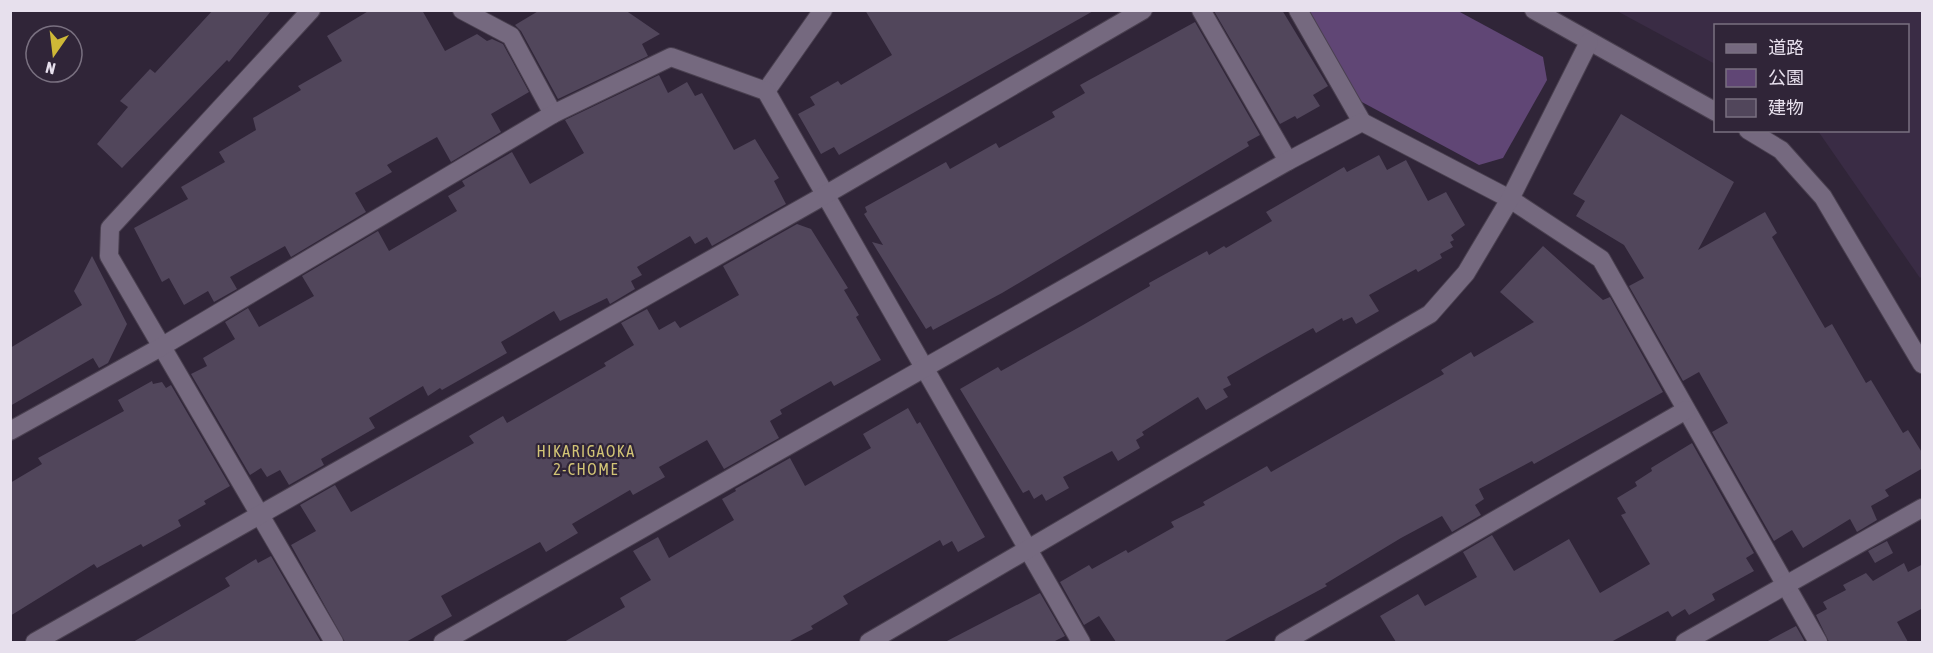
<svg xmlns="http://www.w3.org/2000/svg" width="1933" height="653" font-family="'Asap Condensed','Noto Sans JP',sans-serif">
	<rect width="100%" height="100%" fill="#302538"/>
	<path fill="#3a2c45" d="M1617 11H1922V276L1920 278 1818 131 1908 130V26H1716L1715 64Z"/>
	<path fill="#604675" d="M1306 11H1458L1543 57 1547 80 1503 158 1479 165 1360 101Z"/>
	<g fill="#51465b">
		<path d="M213 10H272L229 62 227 60 122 168 97 144 128 107 120 101 150 69 155 73Z"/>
		<path d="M370 10H422L445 51 477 34 487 41 492 39 503 44 529 92 491 114 501 132 451 162 437 137 387 165 392 172 355 193 366 212 291 257 285 246 230 277 237 289 214 302 208 291 184 305 169 278 162 282 134 228 188 199 181 187 225 162 219 152 256 130 253 118 301 90 298 86 342 61 327 36Z"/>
		<path d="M540 10H625L660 34 642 44 648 56 558 99 521 31 515 25Z"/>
		<path d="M865 10H1095L839 155 834 147 821 154 798 114 815 105 810 97 838 81 841 85 892 55Z"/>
		<path d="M1282 10 1328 86 1313 95 1320 106 1297 119 1295 116 1280 124 1214 11Z"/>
		<path d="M1195 22 1260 135 1247 142 1249 146 1002 293 933 330 931 326 926 329 872 242 883 245 864 214 867 212 865 207 946 162 950 169 996 143 999 148 1055 117 1052 112 1085 93 1080 85Z"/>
		<path d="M659 75 668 93 687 82 695 96 702 93 734 150 755 139 779 178 774 181 786 204 712 246 707 237 695 244 690 236 637 267 642 275 631 281 635 289 610 304 607 298 560 321 554 311 501 342 507 353 442 390 440 388 428 396 423 386 369 418 375 428 321 459 324 465 289 485 280 470 267 477 261 468 250 475 191 374 207 366 203 358 235 339 225 322 248 308 259 327 314 296 302 276 378 231 389 251 457 211 448 196 465 186 462 181 512 152 530 184 584 153 565 120Z"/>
		<path d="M1621 114 1734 182 1698 250 1765 212 1777 233 1772 237 1825 328 1832 324 1866 383 1871 380 1903 433 1908 430 1923 454V468L1885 490 1889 496 1871 506 1877 520 1857 532 1850 519 1803 548 1792 530 1774 541 1712 432 1728 423 1699 372 1683 381 1629 286 1644 278 1624 245 1576 216 1585 201 1573 194Z"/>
		<path d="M1379 155 1387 170 1406 160 1428 201 1446 192 1465 225 1451 235 1454 240 1450 242 1453 247 1440 254 1442 258 1418 272 1416 269 1369 295 1379 311 1356 324 1352 317 1343 321 1342 318 1316 333 1313 328 1265 355 1227 377 1231 385 1223 389 1228 397 1206 410 1198 397 1142 432 1144 435 1136 440 1140 448 1118 461 1112 451 1063 477 1069 488 1046 501 1042 494 1034 499 1029 490 1023 493 960 389 998 367 1001 371 1083 325 1150 286 1149 283 1207 251 1209 255 1224 246 1226 248 1272 221 1266 212 1344 167 1347 172Z"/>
		<path d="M797 224 811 229 848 288 844 290 859 315 856 317 881 360 834 386 831 381 780 410 782 414 770 421 779 438 724 469 707 440 659 467 665 477 633 495 630 490 572 524 578 533 546 552 540 542 441 596 452 616 406 642H345L291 545 316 531 300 505 335 485 351 512 474 443 469 436 503 416 507 423 606 366 604 363 634 345 621 323 647 309 659 330 675 321 680 328 739 295 723 266Z"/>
		<path d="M1543 246 1603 300 1610 297 1663 392 1534 464 1532 461 1479 489 1484 499 1475 505 1481 515 1452 532 1442 516 1401 538 1325 584 1327 586 1223 642H1116L1099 616 1084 625 1060 582 1089 565 1092 569 1126 550 1128 553 1174 527 1171 522 1205 505 1203 502 1267 466 1271 472 1444 374 1441 370 1471 352 1474 357 1534 322 1500 292Z"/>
		<path d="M92 256 127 324 108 363 99 368 93 358 10 406V348L82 305 74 291Z"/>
		<path d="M152 381 153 384 162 382 166 388 171 385 230 486 204 501 206 504 178 520 181 526 143 547 141 544 97 568 94 564 10 616V483L42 464 38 458 124 411 118 400Z"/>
		<path d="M908 408 917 424 920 422 985 537 958 552 952 541 943 546 940 540 843 596 848 604 811 626 813 629 788 642H564L625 607 620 598 651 580 633 551 658 537 669 558 734 520 722 499 736 491 735 489 790 458 805 486 871 448 863 434Z"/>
		<path d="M1692 443 1754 553 1746 558 1754 571 1712 594 1715 600 1689 615 1685 609 1672 617 1668 611 1611 642H1396L1380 616 1418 594 1425 606 1477 577 1463 552 1492 535 1514 571 1569 539 1600 593 1650 564 1621 515 1626 513 1617 498 1637 486 1635 482 1652 471 1651 468Z"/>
		<path d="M1887 541 1893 553 1875 563 1868 551Z"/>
		<path d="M271 556 321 642H133L230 586 225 578 256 559 258 563Z"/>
		<path d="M1904 563 1908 572 1923 564V608L1897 622 1908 642H1829L1816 615 1827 609 1823 602 1846 590 1843 585 1866 573 1873 581Z"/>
		<path d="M1040 593 1065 636 1053 642H945Z"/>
		<path d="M1796 626 1805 642H1766Z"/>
	</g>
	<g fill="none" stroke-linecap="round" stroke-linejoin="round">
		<g stroke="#4a4050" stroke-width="20">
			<g id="minor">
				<path d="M311 10 110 228 109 256 334 642"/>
				<path d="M462 10 511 36 553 114"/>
				<path d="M1201 10 1288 161"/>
				<path d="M1298 10 1362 122"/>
				<path d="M1534 10 1716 112"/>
				<path d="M766 91 823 10"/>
				<path d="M1748 130 1781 150 1823 197 1922 364"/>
				<path d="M10 431 161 347 553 114 671 57 766 91 1081 642"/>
				<path d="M35 642 825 195 1143 10"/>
				<path d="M443 642 1288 161 1362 122 1510 199 1601 259 1818 642"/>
				<path d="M869 642 1430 314 1466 273 1510 199 1589 42"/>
				<path d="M1284 642 1686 410"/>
				<path d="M1685 642 1922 508"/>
			</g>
		</g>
		<use href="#minor" stroke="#75697f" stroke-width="18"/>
	</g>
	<g text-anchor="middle" stroke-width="4.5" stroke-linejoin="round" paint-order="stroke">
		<g font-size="16" letter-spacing="1.5" fill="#d2c476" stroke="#302538">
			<text x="586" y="457">HIKARIGAOKA<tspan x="586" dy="18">2-CHOME</tspan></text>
		</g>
	</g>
	<rect width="1933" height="653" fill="none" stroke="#e7e0ed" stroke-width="24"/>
	<rect x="1714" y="24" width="195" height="108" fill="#302538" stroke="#797080" stroke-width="1.5"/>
	<rect x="1726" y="44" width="30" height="9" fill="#75697f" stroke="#797080" stroke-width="1.5"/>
	<text x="1768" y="54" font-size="18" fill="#e7e0ed">道路</text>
	<rect x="1726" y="69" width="30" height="18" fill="#604675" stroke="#797080" stroke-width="1.5"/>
	<text x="1768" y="84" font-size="18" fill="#e7e0ed">公園</text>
	<rect x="1726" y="99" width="30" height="18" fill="#51465b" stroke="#797080" stroke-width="1.5"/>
	<text x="1768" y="114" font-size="18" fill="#e7e0ed">建物</text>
	<g transform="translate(54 54) rotate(194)"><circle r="28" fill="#302538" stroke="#797080" stroke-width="1.5"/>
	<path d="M0-4.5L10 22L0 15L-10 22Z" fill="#ceb837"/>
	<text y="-9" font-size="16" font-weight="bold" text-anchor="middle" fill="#e7e0ed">N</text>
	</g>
</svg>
